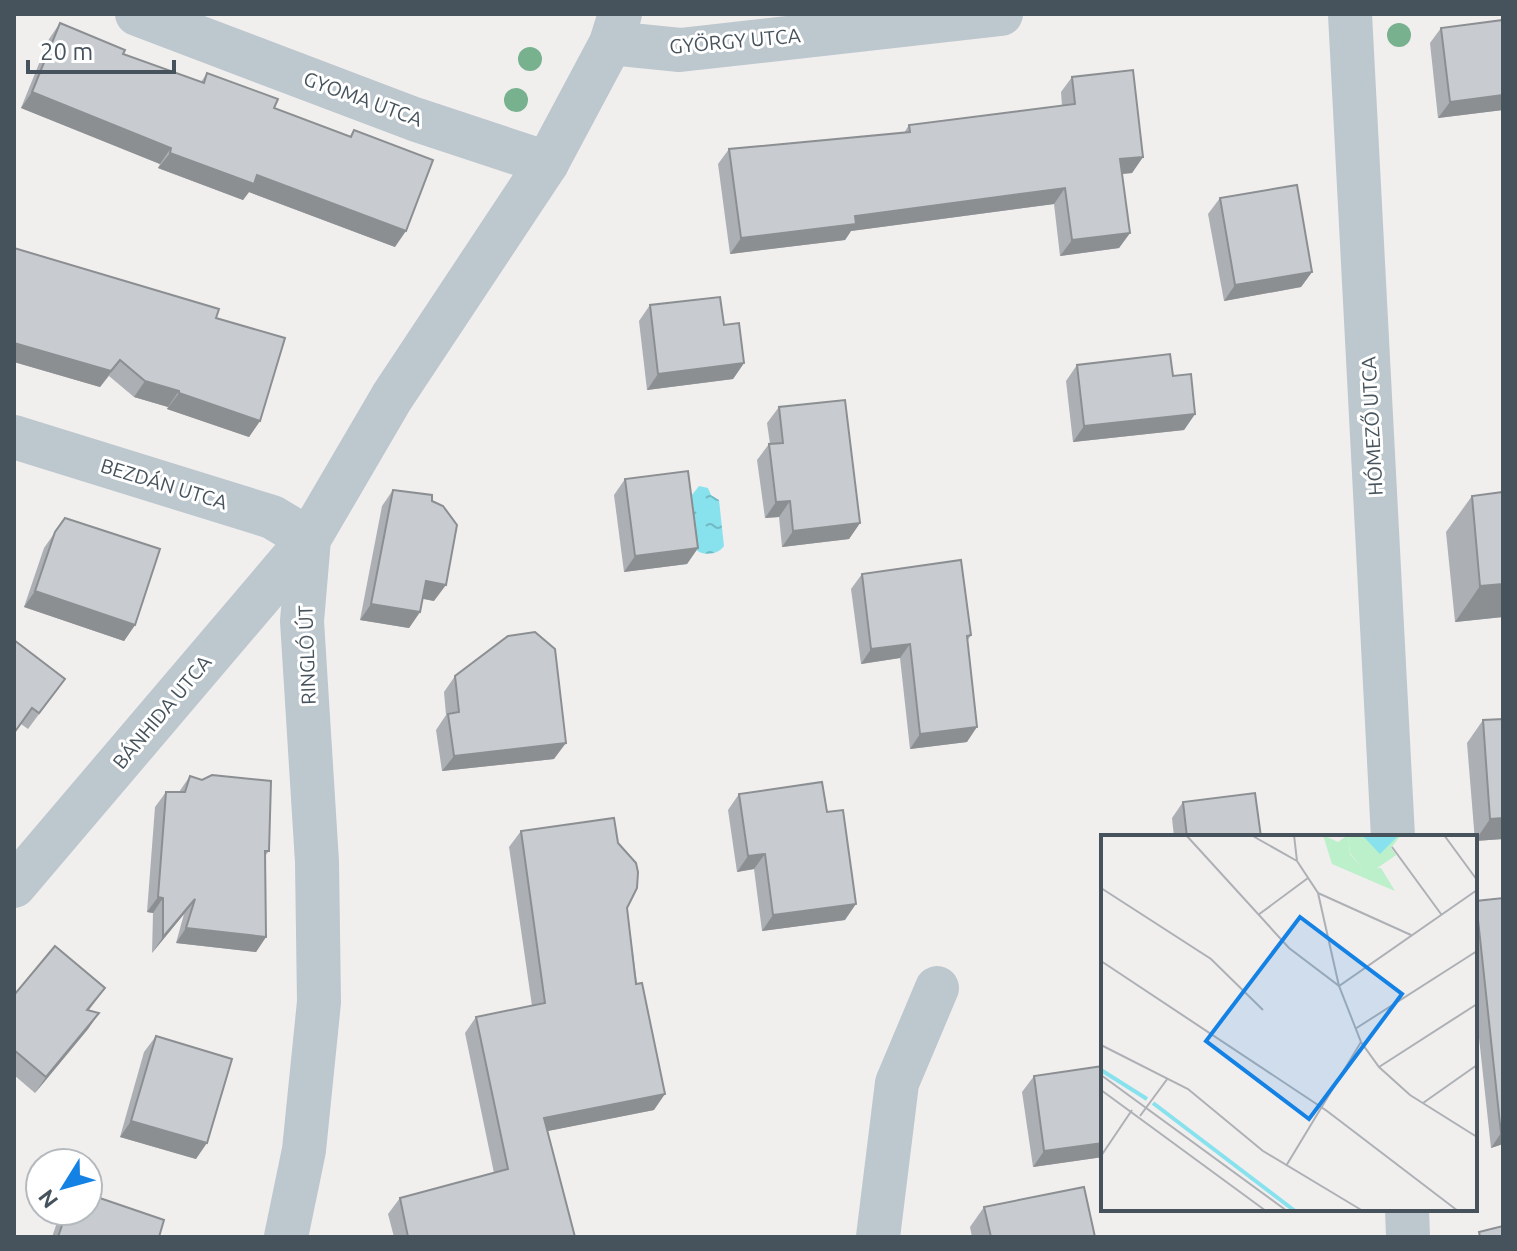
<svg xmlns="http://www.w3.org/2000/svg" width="1517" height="1251" font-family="Ubuntu,sans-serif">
	<defs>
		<pattern id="water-ripples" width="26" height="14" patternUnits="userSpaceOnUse" patternTransform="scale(2)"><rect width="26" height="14" fill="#87e2ee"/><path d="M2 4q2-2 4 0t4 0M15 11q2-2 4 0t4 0" fill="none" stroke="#70bac4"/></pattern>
	</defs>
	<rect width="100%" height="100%" fill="#f1eeee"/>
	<path fill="url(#water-ripples)" d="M699 486 708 488 711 495 719 500 724 546C718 555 702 557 694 548L688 500Z"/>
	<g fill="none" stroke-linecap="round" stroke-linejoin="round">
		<g stroke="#bcc7ce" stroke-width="44">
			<path d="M137 14 414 119 547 163"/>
			<path d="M1350 14 1393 837"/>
			<path d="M611 43 680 50 1001 14"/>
			<path d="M14 437 272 517 309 539 14 886"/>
			<path d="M1407 1209 1408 1237"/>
			<path d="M286 1237 304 1150 319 1002 317 862 302 621 309 539 392 397 547 163 611 43 620 14"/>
			<path d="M878 1237 897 1083 937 988"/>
		</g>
	</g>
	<g fill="#77b18e">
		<circle cx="1399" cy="35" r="12"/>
		<circle cx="530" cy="59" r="12"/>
		<circle cx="516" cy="100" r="12"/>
	</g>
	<g fill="#acafb4">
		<path d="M1503 20V110L1438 118 1430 43 1441 28Z"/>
		<path d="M60 23 123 54 201 82 207 73 274 108 350 136 354 130 395 247 249 192 243 200 158 168 160 164 21 108 49 39Z"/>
		<path d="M1072 77 1143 157 1132 173 1122 174 1130 233 1119 248 1060 256 1054 204 851 231 845 240 730 254 718 164 729 149 904 133 909 125 1062 106 1061 92Z"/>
		<path d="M1220 198 1312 272 1301 287 1224 301 1208 214Z"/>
		<path d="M14 248 216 318 260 421 249 437 167 409 168 407 134 397 109 376 100 387 14 362Z"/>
		<path d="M650 305 724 325 744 363 733 379 647 390 639 321Z"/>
		<path d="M1077 365 1173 376 1195 414 1184 430 1073 442 1066 381Z"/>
		<path d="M779 407 860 523 849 539 782 547 779 517 765 518 757 460 769 444H770L767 423Z"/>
		<path d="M625 479 698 548 687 564 624 572 614 495Z"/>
		<path d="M393 490 434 601 423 599 420 612 409 628 360 620 382 506Z"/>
		<path d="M1503 492V617L1455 622 1446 532 1472 496Z"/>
		<path d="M65 518 135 625 124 641 24 607 44 548Z"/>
		<path d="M862 574 971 635 968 640 967 742 910 749 900 658 861 664 851 589Z"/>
		<path d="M14 640 65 679 28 729 21 724Z"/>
		<path d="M455 676 554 759 442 771 436 730 446 715 444 692Z"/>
		<path d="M1503 719V839L1475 841 1467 743 1483 720Z"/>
		<path d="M190 776 269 851 265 856 266 937 256 952 176 943 184 914 152 953 153 913 147 912 155 807 166 792H179Z"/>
		<path d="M739 794 845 920 762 931 754 869 737 872 728 810Z"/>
		<path d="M1183 802 1261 837H1174L1172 818Z"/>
		<path d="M521 831 627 908 654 1110 547 1131 575 1237H394L388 1214 400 1198 494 1173 465 1033 476 1017 532 1006 509 847Z"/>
		<path d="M1503 898V1144L1491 1148 1475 1001V902L1476 901Z"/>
		<path d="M105 988 89 1010 99 1013 88 1029 35 1093 14 1075V995Z"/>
		<path d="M156 1036 196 1159 120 1137 144 1052Z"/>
		<path d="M1103 1066V1157L1033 1167 1022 1092 1034 1076Z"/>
		<path d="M984 1207 1095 1237H972L970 1227Z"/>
		<path d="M61 1211H88L159 1237H52Z"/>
	</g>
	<g fill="#8c8f92">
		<path d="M32 92 171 148 160 164 21 108Z"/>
		<path d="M1503 95V110L1438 118 1450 102Z"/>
		<path d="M170 153 257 175 406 231 395 247 249 192 243 200 158 168Z"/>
		<path d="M1143 157 1132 173 1109 175 1120 159Z"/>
		<path d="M1065 188 1054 204 851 231 845 240 730 254 741 238 855 216Z"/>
		<path d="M1130 233 1119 248 1060 256 1072 240Z"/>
		<path d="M1312 272 1301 287 1224 301 1235 285Z"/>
		<path d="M14 343 120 360 100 387 14 362Z"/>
		<path d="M744 363 733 379 647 390 658 374Z"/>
		<path d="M145 381 179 391 168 407 134 397Z"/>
		<path d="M179 393 260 421 249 437 167 409Z"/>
		<path d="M1195 414 1184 430 1073 442 1084 426Z"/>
		<path d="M790 501 779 517 765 518 776 502Z"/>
		<path d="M860 523 849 539 782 547 793 531Z"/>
		<path d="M698 548 687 564 624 572 635 556Z"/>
		<path d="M426 581 446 585 434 601 415 597Z"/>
		<path d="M1503 584V617L1455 622 1480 586Z"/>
		<path d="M35 591 135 625 124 641 24 607Z"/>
		<path d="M371 604 420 612 409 628 360 620Z"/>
		<path d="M910 644 900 658 861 664 871 649Z"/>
		<path d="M977 727 967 742 910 749 920 734Z"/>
		<path d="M566 743 554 759 442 771 454 756Z"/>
		<path d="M1503 818V839L1475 841 1490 819Z"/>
		<path d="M765 854 754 869 737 872 748 856Z"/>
		<path d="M158 897 163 898 153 913 147 912Z"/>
		<path d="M195 899 184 914 152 953 163 937Z"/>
		<path d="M856 904 845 920 762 931 773 915Z"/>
		<path d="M186 928 266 937 256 952 176 943Z"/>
		<path d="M99 1013 88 1029 35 1093 46 1077Z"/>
		<path d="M665 1094 654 1110 533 1134 544 1118Z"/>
		<path d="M131 1121 207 1143 196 1159 120 1137Z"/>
		<path d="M1503 1132V1144L1491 1148 1501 1133Z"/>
		<path d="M1103 1143V1157L1033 1167 1044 1151Z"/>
	</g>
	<g fill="#c8ccd1" stroke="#8c8f92" stroke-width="2">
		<path d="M1503 20V95L1450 102 1441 28Z"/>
		<path d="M60 23 125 50 123 54 204 83 207 73 278 99 274 108 351 137 354 130 433 160 406 231 257 175 254 184 170 153 171 148 32 92Z"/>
		<path d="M1133 70 1143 157 1120 159 1130 233 1072 240 1065 188 855 216 856 224 741 238 729 149 910 132 909 125 1075 104 1072 77Z"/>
		<path d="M1297 185 1312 272 1235 285 1220 198Z"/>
		<path d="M14 248 219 309 216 318 285 338 260 421 179 393V391L145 381 120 360 111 371 14 343Z"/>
		<path d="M720 297 724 325 739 323 744 363 658 374 650 305Z"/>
		<path d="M1170 354 1173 376 1191 374 1195 414 1084 426 1077 365Z"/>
		<path d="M845 400 860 523 793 531 790 501 776 502 769 444 783 443 779 407Z"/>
		<path d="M688 471 698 548 635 556 625 479Z"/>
		<path d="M393 490 432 495V501L443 506 457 525 446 585 426 581 420 612 371 604Z"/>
		<path d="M1503 492V584L1480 586 1472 496Z"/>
		<path d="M65 518 160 549 135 625 35 591 55 532Z"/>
		<path d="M961 560 971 635 967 636 977 727 920 734 910 644 871 649 862 574Z"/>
		<path d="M535 632 555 649 566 743 454 756 448 714 459 712 455 676 508 636Z"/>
		<path d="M14 640 65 679 39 713 32 708 14 733Z"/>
		<path d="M1503 719V818L1490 819 1483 720Z"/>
		<path d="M212 775 271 781 269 851H265L266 937 186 928 195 899 163 937V898L158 897 166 792H185L190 776 202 780Z"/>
		<path d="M822 782 827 812 843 810 856 904 773 915 765 854 748 856 739 794Z"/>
		<path d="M1255 793 1261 837H1187L1183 802Z"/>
		<path d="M614 818 618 843 636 863 638 872 637 888 627 908 636 984 642 983 665 1094 544 1118 575 1237H408L400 1198 508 1169 476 1017 545 1003 521 831Z"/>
		<path d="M1503 898V1132L1501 1133 1476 901Z"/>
		<path d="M55 946 105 988 87 1010 99 1013 46 1077 14 1050V995Z"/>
		<path d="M156 1036 232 1059 207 1143 131 1121Z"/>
		<path d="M1103 1066V1143L1044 1151 1034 1076Z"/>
		<path d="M1084 1187 1095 1237H991L984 1207Z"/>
		<path d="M88 1194 164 1220 159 1237H58L67 1211H88Z"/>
		<path d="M1503 1226V1237H1480L1479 1232Z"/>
	</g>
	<g text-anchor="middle" stroke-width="6" stroke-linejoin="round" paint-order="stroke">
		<g font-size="20" fill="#46535c" stroke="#fff">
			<text transform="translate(735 41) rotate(-5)" y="7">GYÖRGY UTCA</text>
			<text transform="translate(363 99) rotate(20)" y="7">GYOMA UTCA</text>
			<text transform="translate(1372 426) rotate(-93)" y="7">HÓMEZŐ UTCA</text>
			<text transform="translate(164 484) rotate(17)" y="7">BEZDÁN UTCA</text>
			<text transform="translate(307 655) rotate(-92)" y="7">RINGLÓ ÚT</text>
			<text transform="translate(162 712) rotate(-50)" y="7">BÁNHIDA UTCA</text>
		</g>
	</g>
	<g transform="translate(1101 835)">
		<rect width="376" height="376" fill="#f1eeee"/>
		<path d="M247 0H300L290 13 295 20 272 36 262 34 249 18Z" fill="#bbf0cb"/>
		<path d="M222 0 237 7 247 0 249 19 262 34 280 33 294 56 231 29Z" fill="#bbf0cb"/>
		<path d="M261 0H298L279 19Z" fill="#87e2ee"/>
		<path fill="none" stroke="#87e2ee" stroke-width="4" d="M0 235 46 264M52 268 194 376"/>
		<path fill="none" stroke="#adb0b4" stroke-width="2" d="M85 0 188 113 238 151 260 207 278 232 309 260 376 302M150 0 196 26M193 0 196 26 217 58 238 151 376 55M343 0 376 45M291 12 340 79M0 53 110 124 162 175M217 58 310 100M157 80 207 43M0 126 226 276 357 376M254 194 376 116M0 210 87 254 162 316 262 376M278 232 376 169M0 240 186 376M0 255 165 376M322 268 376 230M39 281 67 243M0 321 31 275M185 331 260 207"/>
		<path fill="#1482e4" fill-opacity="0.15" stroke="#1482e4" stroke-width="4" d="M199 82 301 159 208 284 105 206Z"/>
		<rect width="376" height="376" fill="none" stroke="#46535c" stroke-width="4"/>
	</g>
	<rect width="1517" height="1251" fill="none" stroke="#46535c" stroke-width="32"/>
	<g transform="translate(64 1187) rotate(233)"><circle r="38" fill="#ffffff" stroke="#b5babe" stroke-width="2"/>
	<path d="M0-6L14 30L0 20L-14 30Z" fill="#1482e4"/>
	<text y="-12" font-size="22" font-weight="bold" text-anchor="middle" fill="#46535c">N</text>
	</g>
	<path d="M28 60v12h146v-12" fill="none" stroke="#46535c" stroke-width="4"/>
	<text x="40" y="60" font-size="24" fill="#46535c" stroke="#ffffff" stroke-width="6" paint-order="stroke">20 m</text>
</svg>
